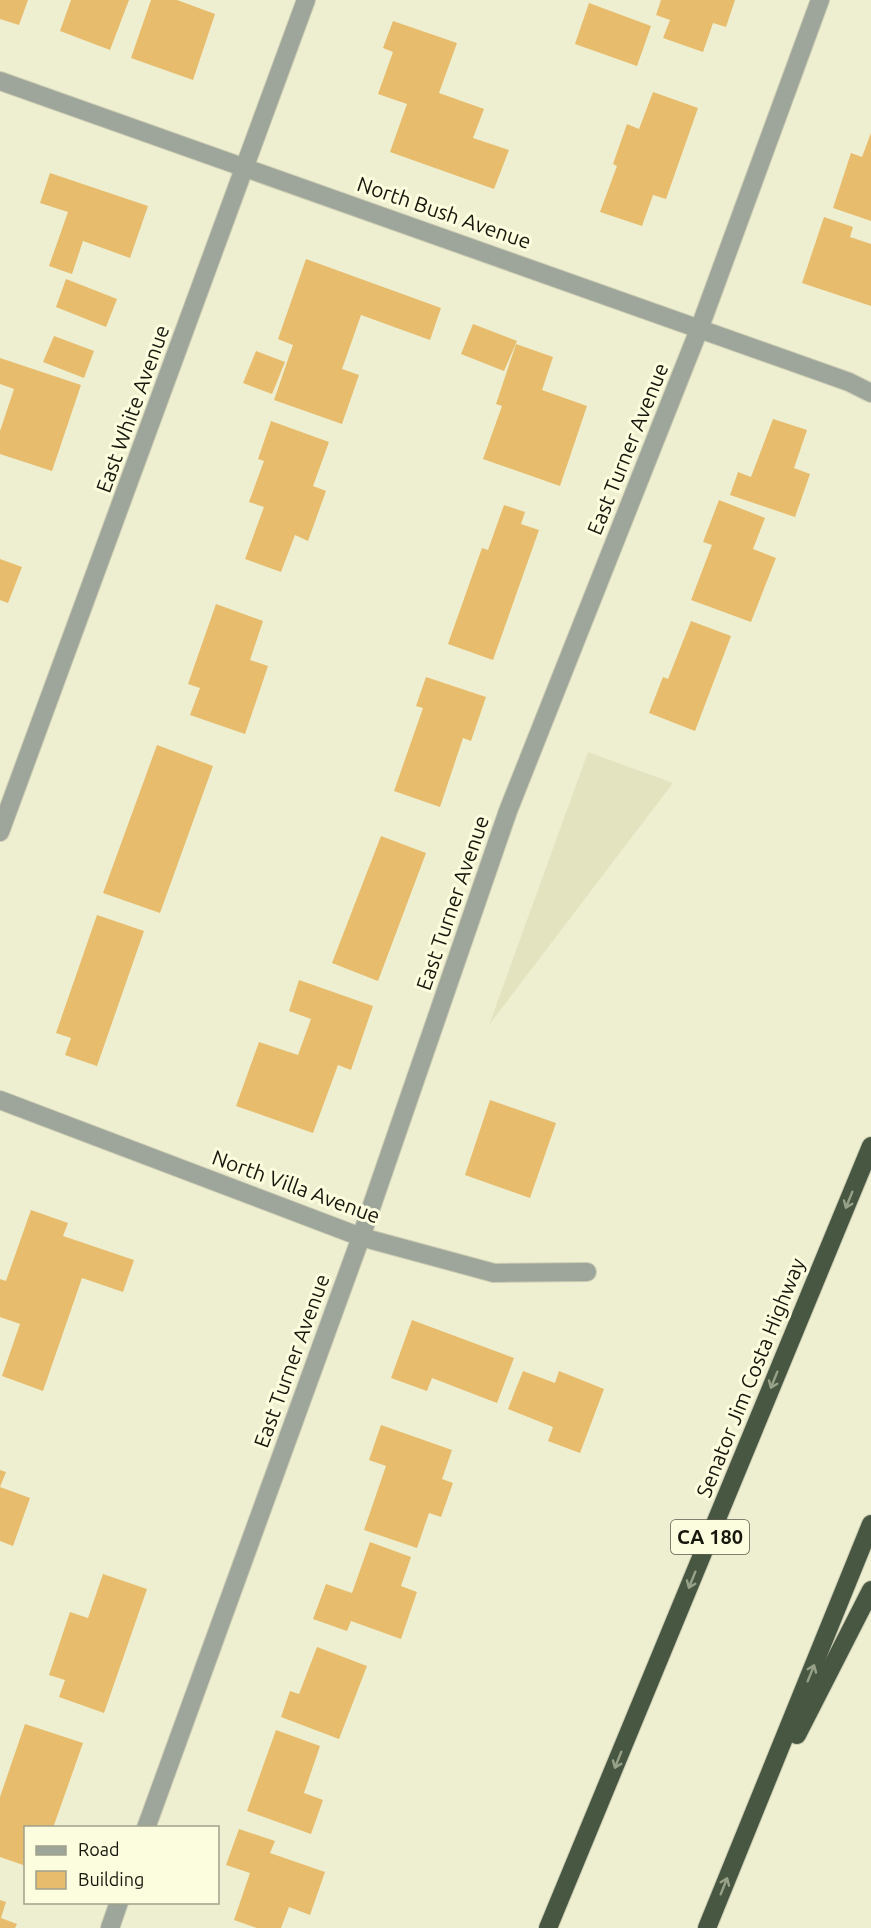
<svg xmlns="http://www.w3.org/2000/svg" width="871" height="1928" font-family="Ubuntu,sans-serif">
	<rect width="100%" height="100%" fill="#eeefd1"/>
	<path fill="#e3e4bf" d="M588 752 673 783 489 1025Z"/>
	<g fill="#e7bc6c">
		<path d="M0 0H28L19 25 0 19Z"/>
		<path d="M71 0H129L110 50 60 31Z"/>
		<path d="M151 0H177L215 14 193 80 131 58Z"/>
		<path d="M661 0H735L726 27 713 23 703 52 663 38 670 20 656 15Z"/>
		<path d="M589 3 651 26 637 66 575 44Z"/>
		<path d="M393 21 457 43 439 93 484 109 473 138 509 150 494 189 390 152 407 104 378 94 393 52 383 48Z"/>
		<path d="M653 92 698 108 666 199 653 195 642 226 600 212 617 166 613 164 627 124 639 129Z"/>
		<path d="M871 133V221L833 208 851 153 862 157Z"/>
		<path d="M50 173 148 206 130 258 83 241 72 274 49 266 68 212 40 203Z"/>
		<path d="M824 217 853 227 850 237 871 244V306L802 283Z"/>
		<path d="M306 259 441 308 430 340 361 315 342 369 359 375 342 424 274 400 293 345 278 339Z"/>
		<path d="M66 279 117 299 106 327 56 307Z"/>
		<path d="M473 324 517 341 504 371 461 354Z"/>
		<path d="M54 336 94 351 84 378 43 362Z"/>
		<path d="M516 344 553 357 542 390 587 406 560 486 483 459 502 406 496 404Z"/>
		<path d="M256 351 285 362 272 394 243 383Z"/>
		<path d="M0 358 81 385 52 471 0 454V431L14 389 0 384Z"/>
		<path d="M773 419 807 430 794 468 810 474 795 517 730 495 738 472 751 477Z"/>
		<path d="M271 421 329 442 313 486 326 491 308 541 295 535 281 572 245 559 264 507 249 502 264 461 258 459Z"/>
		<path d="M719 500 765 518 753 549 776 558 751 622 691 600 712 545 703 542Z"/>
		<path d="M504 505 525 512 521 524 539 530 493 660 448 644 482 548 488 550Z"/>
		<path d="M0 559 22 567 8 603 0 600Z"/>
		<path d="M216 604 263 621 250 660 268 666 245 734 190 715 200 688 188 684Z"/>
		<path d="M691 621 731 636 695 731 649 713 663 677 668 679Z"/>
		<path d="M426 677 486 697 471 741 463 738 440 807 394 791 423 708 416 706Z"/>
		<path d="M157 745 213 766 160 913 103 893Z"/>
		<path d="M381 836 426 853 378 981 332 963Z"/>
		<path d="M97 915 144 931 97 1066 65 1055 71 1038 56 1033Z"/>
		<path d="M299 980 373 1006 351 1070 338 1065 313 1133 236 1106 259 1042 298 1055 311 1019 289 1011Z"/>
		<path d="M490 1100 556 1123 530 1198 465 1175Z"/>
		<path d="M31 1210 68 1223 63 1236 134 1260 123 1292 82 1278 43 1391 2 1376 20 1324 0 1317V1279L6 1281Z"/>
		<path d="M412 1320 514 1358 497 1403 432 1378 427 1391 391 1378Z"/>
		<path d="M523 1371 555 1383 559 1371 604 1389 580 1453 548 1441 553 1427 508 1409Z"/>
		<path d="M381 1425 452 1450 442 1479 453 1483 441 1517 429 1513 417 1548 364 1530 386 1466 369 1460Z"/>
		<path d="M0 1470 6 1472 0 1487 30 1498 13 1546 0 1541Z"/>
		<path d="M370 1542 411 1557 401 1586 417 1592 401 1639 351 1621 347 1631 313 1619 326 1584 352 1593Z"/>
		<path d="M103 1574 147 1589 104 1713 59 1697 65 1680 49 1675 70 1612 88 1618Z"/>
		<path d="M317 1647 367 1666 339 1739 281 1717 290 1691 299 1694Z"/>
		<path d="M25 1724 83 1743 53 1828H26V1866L0 1857V1797Z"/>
		<path d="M276 1730 320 1746 304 1793 323 1800 311 1834 247 1811Z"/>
		<path d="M239 1829 275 1841 270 1853 325 1872 310 1915 289 1907 281 1928H257L234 1920 250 1873 226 1865Z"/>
		<path d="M0 1900 6 1902 1 1918 17 1924 15 1928H0Z"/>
	</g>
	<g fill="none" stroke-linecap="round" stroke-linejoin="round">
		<g stroke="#ccccb2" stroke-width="20">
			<g id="minor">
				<path d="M0 81 849 382 871 393"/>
				<path d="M0 832 306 0"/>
				<path d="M0 1100 361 1237 494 1273 587 1272"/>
				<path d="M146 1828 361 1237 508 811 700 327 820 0"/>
				<path d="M110 1928 119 1902"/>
			</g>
		</g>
		<g stroke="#ccccb2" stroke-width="20">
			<g id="motorway">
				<path d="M797 1735 871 1590"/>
				<path d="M548 1928 871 1146"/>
				<path d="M707 1928 871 1524"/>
			</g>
		</g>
		<use href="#minor" stroke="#9ea69b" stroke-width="18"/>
		<use href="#motorway" stroke="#475741" stroke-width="18"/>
	</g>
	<defs><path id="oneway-shaft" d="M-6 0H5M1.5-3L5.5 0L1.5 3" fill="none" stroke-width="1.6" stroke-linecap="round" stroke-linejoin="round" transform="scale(1.5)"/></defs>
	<g stroke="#98a288">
		<use href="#oneway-shaft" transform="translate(849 1200) rotate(112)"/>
		<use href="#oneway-shaft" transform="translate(774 1380) rotate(112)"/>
		<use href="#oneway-shaft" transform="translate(692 1580) rotate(112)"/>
		<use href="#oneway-shaft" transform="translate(811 1673) rotate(-68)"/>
		<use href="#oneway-shaft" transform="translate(618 1760) rotate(112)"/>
		<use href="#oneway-shaft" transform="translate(724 1886) rotate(-68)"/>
	</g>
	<g text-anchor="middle" stroke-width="6" stroke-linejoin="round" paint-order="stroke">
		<rect fill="#fbfdde" stroke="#5b5c4c" stroke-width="1.5" x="671" y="1520" width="78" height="34" rx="4.5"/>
		<g font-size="20" font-weight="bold" fill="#17170d">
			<text x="710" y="1544">CA 180</text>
		</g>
		<g font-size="21" fill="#17170d" stroke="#fbfdde">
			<text transform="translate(444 213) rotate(19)" y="7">North Bush Avenue</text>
			<text transform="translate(133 409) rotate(-70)" y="7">East White Avenue</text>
			<text transform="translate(628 449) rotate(-68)" y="7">East Turner Avenue</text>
			<text transform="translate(453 903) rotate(-71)" y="7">East Turner Avenue</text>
			<text transform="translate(296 1187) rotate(20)" y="7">North Villa Avenue</text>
			<text transform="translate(292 1361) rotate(-70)" y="7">East Turner Avenue</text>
			<text transform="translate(751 1378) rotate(-68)" y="7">Senator Jim Costa Highway</text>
		</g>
	</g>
	<rect x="24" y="1826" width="195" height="78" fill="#fbfdde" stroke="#a0a18a" stroke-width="1.5"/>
	<rect x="36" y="1846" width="30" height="9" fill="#9ea69b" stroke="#a0a18a" stroke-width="1.5"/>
	<text x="78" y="1856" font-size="18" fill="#17170d">Road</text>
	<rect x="36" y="1871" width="30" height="18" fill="#e7bc6c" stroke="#a0a18a" stroke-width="1.5"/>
	<text x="78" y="1886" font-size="18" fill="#17170d">Building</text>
</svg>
